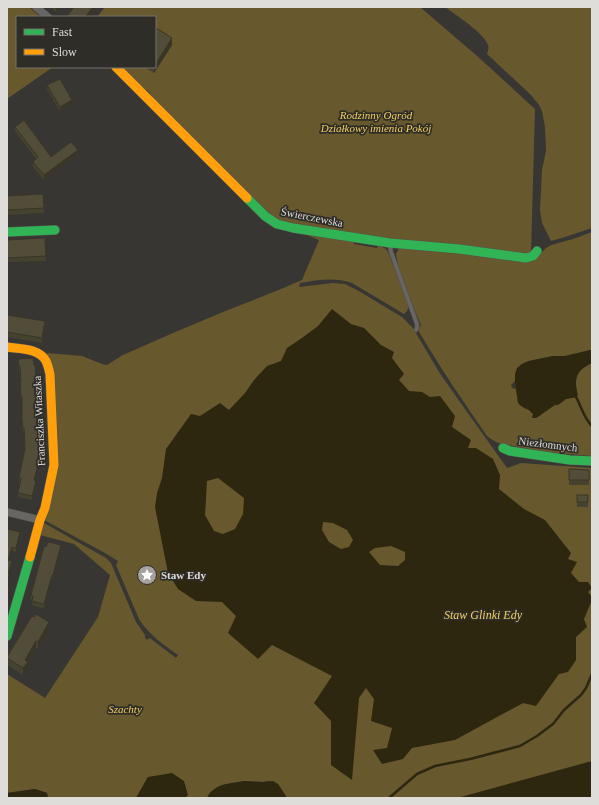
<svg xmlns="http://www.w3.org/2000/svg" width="599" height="805" font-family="Georgia,serif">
	<rect width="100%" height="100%" fill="#373633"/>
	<g fill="#67592d">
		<path d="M7 7H29L41 17H17V67H53L7 99Z"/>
		<path d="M105 7H420L476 55 535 109 531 254 389 239 277 222 152 97C151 93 148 90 144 89L122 67H155V17H97Z"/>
		<path d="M445 7H592V228L565 237 551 241 542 223 540 210 542 170 546 151 545 127 542 111 539 105 531 95 487 54C488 51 489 48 488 45 484 33 456 15 445 7Z"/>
		<path d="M300 232 354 240V244L377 248 378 245 386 249 388 252 409 306 407 311 404 314 352 283C334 277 318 280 300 283L299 287 333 283 345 284 357 290 402 317 413 328 439 372 460 402 507 468 521 463 592 468V798H287L278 784 268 781 263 782 244 781 222 785 209 795 207 798H185L187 795 148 777 136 798H48L47 793 35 789 7 793V674L45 698 98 617 110 575 74 544 40 535 44 523 106 558 111 563 136 622 145 635V638L147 640 149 638 151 639 176 658 178 655C164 645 148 634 139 619L116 565 118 561 105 553 44 520 51 491 47 353 82 356 102 364 107 365 123 355 173 333 223 312 281 289 302 280 319 240Z"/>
		<path d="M592 232V350L565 356H553L529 361 522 364 515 374V381L511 385 512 388 516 389 518 402 524 408 529 410 533 414 538 417 555 404 560 403 566 399 577 397C575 380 574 371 592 363V456L546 452 519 447 498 443 491 439 487 436C463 401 439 366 418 330L421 325 413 306 398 265 396 254 399 248 536 258 546 248 551 245 573 239Z"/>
	</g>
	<g fill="#2e270f" fill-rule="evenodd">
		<path d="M332 309 351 324 364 328 381 345 394 352 392 358 404 374 399 380 409 391 422 392 430 397 440 396 455 416 452 427 471 440 468 448H476L493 459 500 475 499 489 524 509 545 520 571 553 568 559 577 562 571 573 579 582H588L592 588 588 592 592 597V600L584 619 587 627 576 637V660L568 672 559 674 536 706 523 703 455 740 412 748 403 759 382 764 373 750 387 748 392 728 371 721 374 699 366 688 359 698 352 780 331 765V721L314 703 332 676 272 645 258 659 228 633 236 616 222 602 196 601 178 589 168 573 155 507 157 493 162 478 166 449 191 414 200 416 220 403 229 410 245 393 254 380 267 366 281 361 287 348 302 338 318 326ZM218 478 244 498 243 514 235 529 223 534 214 531 205 515 207 481ZM323 522 333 523 347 530 353 540 349 547 341 549 329 542 322 530ZM391 546 405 552V560L398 566 380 565 369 552 375 548Z"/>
		<path d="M590 350H592V363C575 371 574 378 578 395L576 397 566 399 558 405H555L536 418H533L532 417 533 414 529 410 521 406 518 403 516 389 515 381V374L517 368 522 364 529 361 553 356H565Z"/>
		<path d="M592 761V798H457Z"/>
		<path d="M172 773 184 781 188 795 185 798H133H136L148 777Z"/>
		<path d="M244 781 263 782 273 781 278 784 287 798H207C214 783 230 784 244 781Z"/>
		<path d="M35 789 47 793 48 798H7V793Z"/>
	</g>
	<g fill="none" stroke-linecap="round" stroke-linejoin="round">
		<g stroke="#2e270f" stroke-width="2.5">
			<path d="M575 395C581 405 583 417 592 426"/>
			<path d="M389 798 417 774 435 766 470 759 520 746 537 736 553 724 564 710 581 695 586 688 592 674"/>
		</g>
		<g stroke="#555451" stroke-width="5">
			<path id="lane" d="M390 246 391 252 417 324V328L416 330"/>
		</g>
		<g stroke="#555451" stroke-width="8">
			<g id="street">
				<path d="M36 7 48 17"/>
				<path d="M7 512 40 520"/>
			</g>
		</g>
		<g stroke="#555451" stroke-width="10">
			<g id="fast">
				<path d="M247 198 265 216 277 224 293 228 390 243 459 249 526 258 533 256 537 251"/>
				<path d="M7 232 55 230"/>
				<path d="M503 448 510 451 570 460 592 461"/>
				<path d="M7 636 30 557"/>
			</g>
		</g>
		<g stroke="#555451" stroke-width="10">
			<g id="slow">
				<path d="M116 67 247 198"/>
				<path d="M7 347C20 349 39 348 46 361 48 365 49 370 50 374L54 465 45 508 40 520 30 557"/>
			</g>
		</g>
		<use href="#lane" stroke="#676663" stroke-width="3.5"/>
		<use href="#street" stroke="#676663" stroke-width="7"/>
		<use href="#fast" stroke="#30b455" stroke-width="9"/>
		<use href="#slow" stroke="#ff9f0a" stroke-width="9"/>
	</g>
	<g fill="#464230">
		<path d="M50 7H60L56 12Z"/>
		<path d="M172 45 154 73 144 67H155Z"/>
		<path d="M47 85 72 105 60 111 47 89Z"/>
		<path d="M15 127 51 157 78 154 44 180 33 167V162L36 159 15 131Z"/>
		<path d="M43 194 44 213 7 215V196Z"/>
		<path d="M45 238 46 261 7 262V240Z"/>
		<path d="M7 315 45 325 42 343 7 337Z"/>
		<path d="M18 359 34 365 36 381V386H35L38 411V416H36L40 453 37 465 38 470 35 481 36 485 32 500 18 497V493L20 482H19V477L25 450 24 432H23L22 425V402H21L20 386V382H21L20 371H19Z"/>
		<path d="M569 469 589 470V485H569Z"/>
		<rect x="577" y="495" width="11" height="12"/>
		<path d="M7 529 20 536 16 552 12 551 9 560 12 566 9 576H8V583Z"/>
		<path d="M61 550 53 580 52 579 44 609 32 605V600H31V595Z"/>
		<path d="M49 629 38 648H36L28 662V668L23 675 7 665V657Z"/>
	</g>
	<g fill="#393627">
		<path d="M57 7H60L56 12V8Z"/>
		<path d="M93 7H97L89 17H85Z"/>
		<path d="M172 38V45L154 73V67H155V65Z"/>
		<path d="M72 100V105L60 111V107Z"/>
		<path d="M78 150V154L44 180V175Z"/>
		<path d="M45 321V325L42 343V338Z"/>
		<path d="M40 448V453L36 469V465Z"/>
		<path d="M38 465V470L34 485V480Z"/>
		<path d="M36 481V485L32 500V496Z"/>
		<path d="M20 532V536L16 552V548Z"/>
		<path d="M61 545V550L53 580V575Z"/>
		<path d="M12 547V551L8 565V560Z"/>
		<path d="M12 561V566L9 576V571Z"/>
		<path d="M52 575V579L44 609V604Z"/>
		<path d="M49 622V629L38 648V642Z"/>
		<path d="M36 641V648L28 662V668L23 675V668L25 660Z"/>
	</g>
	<g fill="#514d38" stroke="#393627">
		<path d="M74 7H93L85 17H68L67 16Z"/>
		<path d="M156 28 172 38 155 65V30Z"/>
		<path d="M60 79 72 100 60 107 47 85Z"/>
		<path d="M24 120 51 157 71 142 78 150 44 175 33 162 38 157 15 127Z"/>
		<path d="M43 194 44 208 7 210V196Z"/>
		<path d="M45 238 46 256 7 258V240Z"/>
		<path d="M7 315 45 321 42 338 7 332Z"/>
		<path d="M33 358 34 365H35L36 381H34L35 397H37V404L38 411 36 412 37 427H39L40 448 36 465H38L34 480 36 481 32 496 18 493 21 478 19 477 25 449 24 428H23L22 420V397H21L20 382H21L20 366H19L18 359Z"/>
		<path d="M569 469 589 470V480H569Z"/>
		<rect x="577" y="495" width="11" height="7"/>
		<path d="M7 529 20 532 16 548 12 547 8 560 12 561 9 571H8L7 582Z"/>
		<path d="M48 542 61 545 53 575H52L44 604 32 601 33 596 31 595 44 546 46 547Z"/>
		<path d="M36 614 49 622 38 642 36 641 25 660 28 662 23 668 7 658V657L32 616 34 617Z"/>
	</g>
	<defs>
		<g id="sight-disc" transform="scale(1)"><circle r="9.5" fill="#a4a3a0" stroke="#2f2d27"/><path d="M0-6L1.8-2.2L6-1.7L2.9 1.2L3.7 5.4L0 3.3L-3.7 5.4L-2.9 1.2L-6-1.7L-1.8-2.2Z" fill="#fff"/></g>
	</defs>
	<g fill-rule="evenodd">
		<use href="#sight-disc" x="147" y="575"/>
	</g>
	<g text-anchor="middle" stroke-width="3.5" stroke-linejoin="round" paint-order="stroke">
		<g font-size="11" font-style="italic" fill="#f4d060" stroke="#2f2d27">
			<text x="376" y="119">Rodzinny Ogród<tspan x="376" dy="13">Działkowy imienia Pokój</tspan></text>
			<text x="125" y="713">Szachty</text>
		</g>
		<g font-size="11" fill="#dfddda" stroke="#2f2d27">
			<text transform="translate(312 217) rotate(11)" y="4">Świerczewska</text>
			<text transform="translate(39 421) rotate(-93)" y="4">Franciszka Witaszka</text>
			<text transform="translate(548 444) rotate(7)" y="4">Niezłomnych</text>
		</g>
		<g font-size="11" font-weight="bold" fill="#dfddda" stroke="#2f2d27" text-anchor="start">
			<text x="161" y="579">Staw Edy</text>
		</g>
		<g font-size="12" font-style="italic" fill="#f4d160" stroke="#2f2d27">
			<text x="483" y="619">Staw Glinki Edy</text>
		</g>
	</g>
	<rect width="599" height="805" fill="none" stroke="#dfddda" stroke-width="16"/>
	<rect x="16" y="16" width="140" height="52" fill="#2f2d27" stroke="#75736f"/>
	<rect x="24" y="29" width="20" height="6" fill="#30b455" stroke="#75736f"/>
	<text x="52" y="36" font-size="12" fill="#dfddda">Fast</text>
	<rect x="24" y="49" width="20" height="6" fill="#ff9f0a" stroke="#75736f"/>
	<text x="52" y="56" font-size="12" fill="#dfddda">Slow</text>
</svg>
